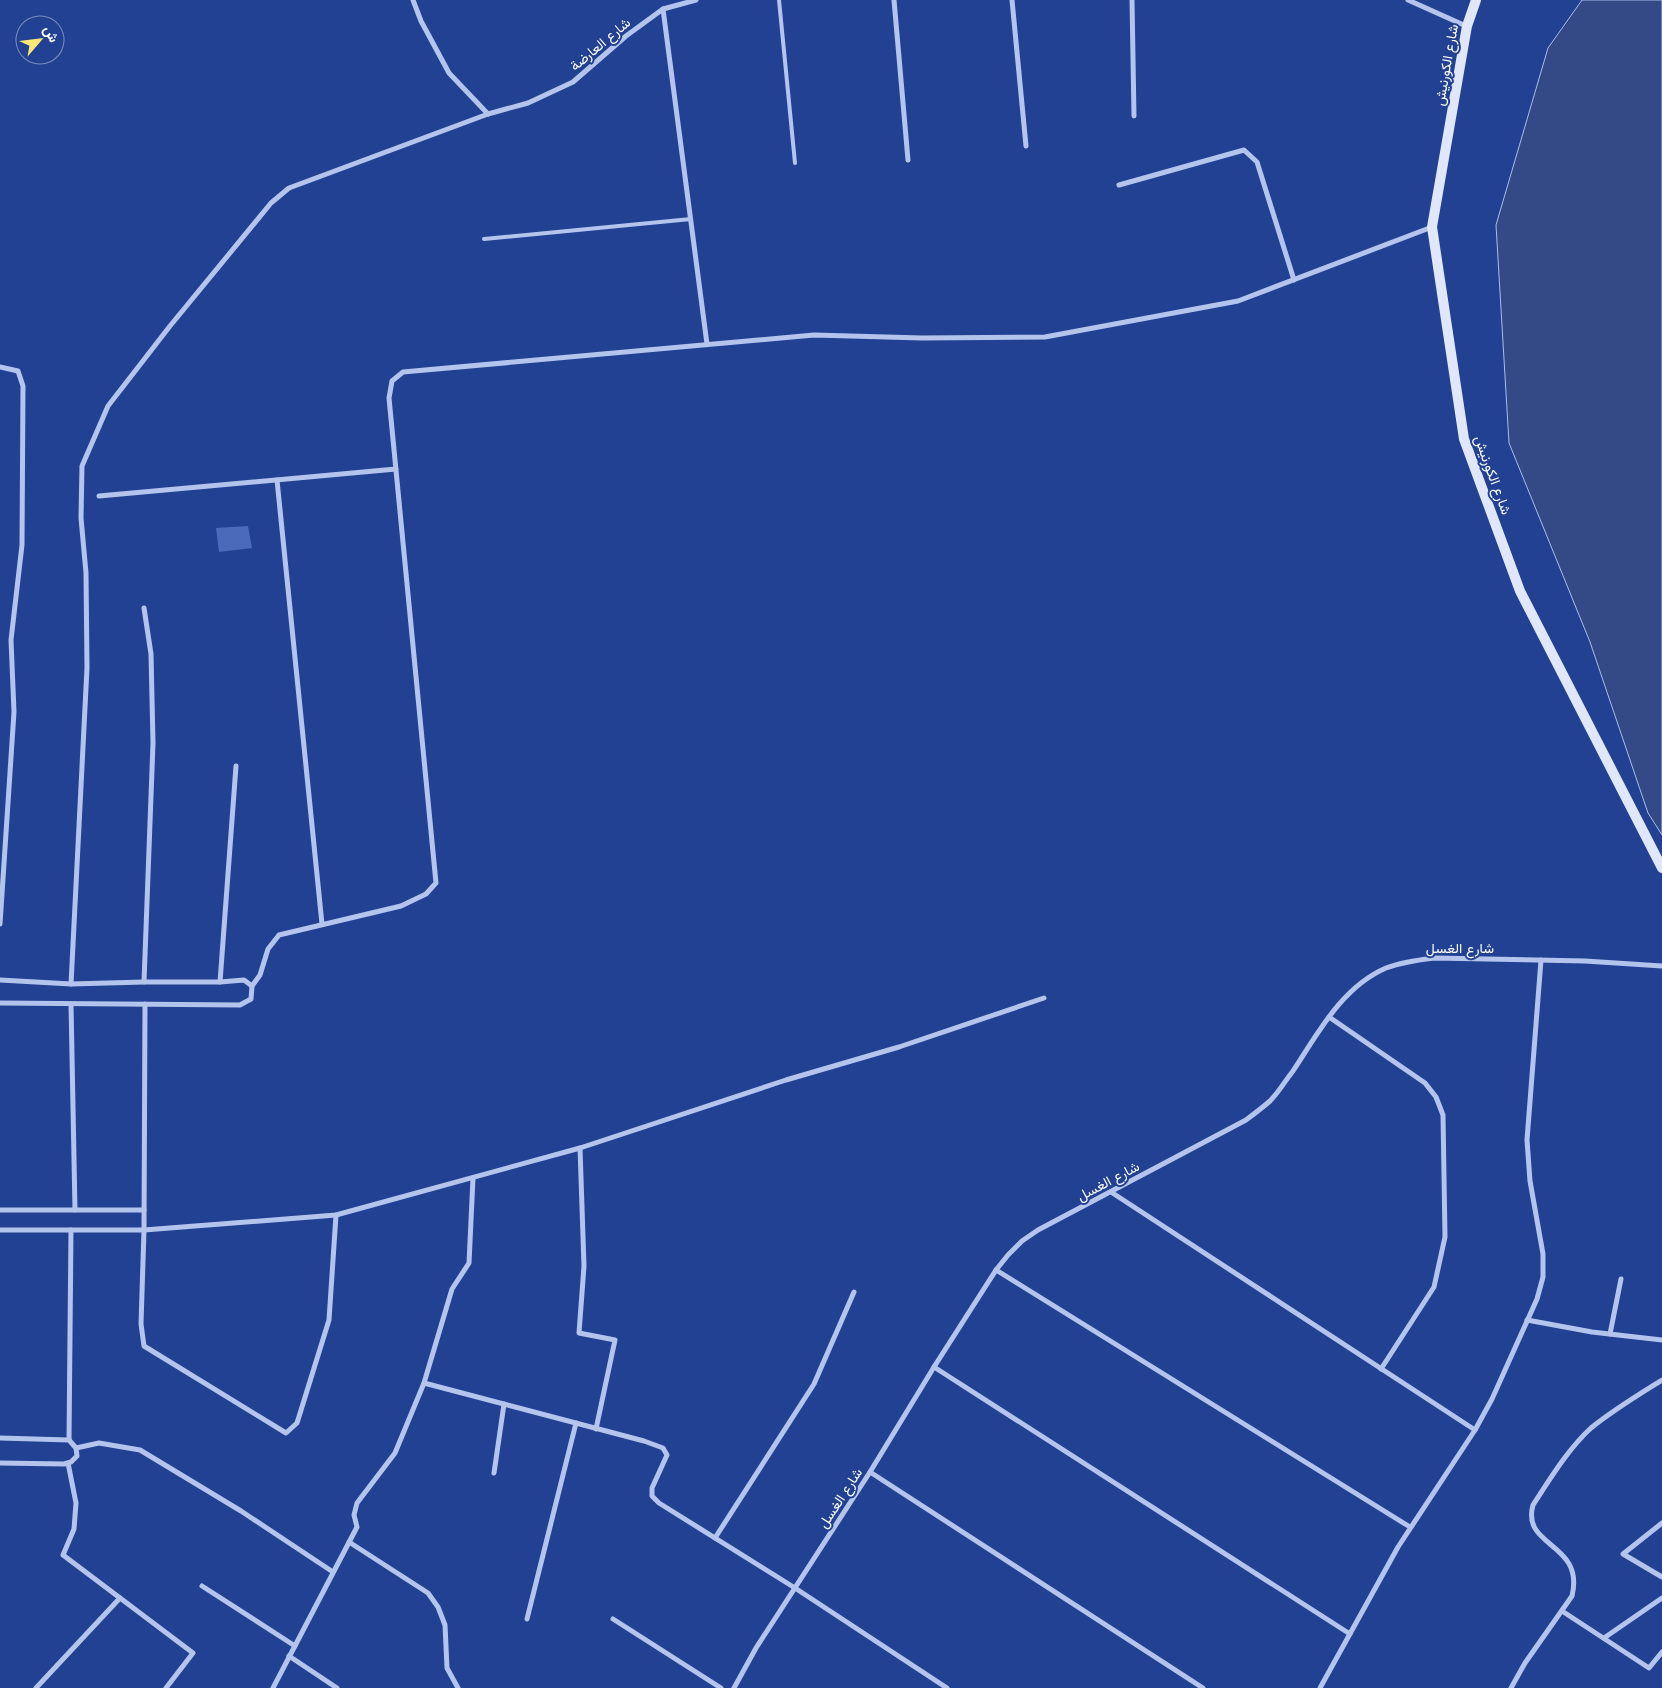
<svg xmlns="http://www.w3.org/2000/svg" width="1662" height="1688" font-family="Montserrat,Vazirmatn,sans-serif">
	<rect width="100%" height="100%" fill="#224192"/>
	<path fill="#334a86" stroke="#a8beee" d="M1582 0H1662V835L1648 813 1590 642 1509 443 1496 225 1548 48Z"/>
	<path fill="#4b6ab9" d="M248 526 252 548 219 552 216 528Z"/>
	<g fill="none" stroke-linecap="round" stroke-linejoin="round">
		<g stroke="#b4c5ed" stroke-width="4">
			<path d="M779 0 795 163"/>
			<path d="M484 239 691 219"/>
		</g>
		<g stroke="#b4c5ed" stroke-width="5">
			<path d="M413 0 421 21 449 73 488 114"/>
			<path d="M894 0 908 160"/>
			<path d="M1012 0 1026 146"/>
			<path d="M1132 0 1134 116"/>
			<path d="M1408 0 1466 26"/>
			<path d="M663 9 707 344"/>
			<path d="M1119 185 1244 150 1257 162 1294 280"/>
			<path d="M0 367 18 371 23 386 22 545 11 640 14 712 0 924"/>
			<path d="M277 480 322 924"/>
			<path d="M99 496 396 469"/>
			<path d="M0 980 71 984 144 982H220L244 980 252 986"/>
			<path d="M144 982 153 743 151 654 144 608"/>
			<path d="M220 982 236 766"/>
			<path d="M71 984 87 668 86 573 81 518 82 466 108 406 170 326 271 203 289 188 488 114 528 103 573 82 626 36 663 9 696 0"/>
			<path d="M0 1003 240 1005 251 999 252 986 260 975 268 949 279 935 401 906 426 894 436 883 389 398 392 381 403 372 814 335 922 338 1045 337 1238 301 1432 227"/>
			<path d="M71 1004 75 1210"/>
			<path d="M145 1004 144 1230 141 1324 144 1346 286 1433 297 1423 329 1320 336 1215"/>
			<path d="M1329 1017 1425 1083 1436 1097 1443 1115 1445 1237 1434 1287 1381 1369"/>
			<path d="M580 1148 584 1266 579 1333 615 1340 596 1429"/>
			<path d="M1111 1192 1475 1430"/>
			<path d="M0 1210H144"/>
			<path d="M0 1230H144L336 1215 580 1148 786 1080 899 1047 1044 998"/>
			<path d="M996 1270 1410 1527"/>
			<path d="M1527 1320 1592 1332 1662 1340"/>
			<path d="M1610 1334 1621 1279"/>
			<path d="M934 1367 1350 1634"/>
			<path d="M424 1383 644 1441 663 1448 667 1455 652 1488V1496L659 1503 795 1588 947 1688"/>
			<path d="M0 1438 69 1440 76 1448 77 1456 71 1462 64 1464 0 1463"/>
			<path d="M69 1440 71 1230"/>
			<path d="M76 1448 99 1443 140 1450 241 1511 333 1572"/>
			<path d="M68 1463 76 1503 74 1529 63 1555 193 1653 166 1688"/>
			<path d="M870 1472 1203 1688"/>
			<path d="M494 1473 504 1404"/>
			<path d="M1662 1523 1623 1554 1662 1577"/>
			<path d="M715 1538 814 1384 854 1292"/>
			<path d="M349 1542 428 1593 438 1607 445 1625 447 1668 458 1688"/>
			<path d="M202 1586 295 1646"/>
			<path d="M1562 1611 1649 1668 1662 1652"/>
			<path d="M527 1619 576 1423"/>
			<path d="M613 1619 721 1688"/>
			<path d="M1604 1638 1662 1598"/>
			<path d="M289 1656 337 1688"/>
			<path d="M36 1688 120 1598"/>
			<path d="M273 1688 357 1527 354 1515 357 1503 395 1453 424 1383 452 1289 469 1263 473 1178"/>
			<path d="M734 1688 756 1648 870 1472 934 1367 996 1270 1008 1255 1022 1241 1038 1230 1246 1120C1254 1114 1262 1108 1270 1101 1279 1092 1285 1081 1293 1071 1318 1033 1342 987 1386 968 1402 962 1418 960 1434 958L1585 961 1662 966"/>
			<path d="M1320 1688 1398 1547 1475 1430 1492 1399 1537 1299 1543 1277V1254L1530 1181 1527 1140 1541 960"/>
			<path d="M1511 1688 1525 1663 1572 1596C1585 1542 1521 1548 1533 1505 1550 1479 1568 1449 1591 1428 1613 1410 1638 1395 1662 1380"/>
		</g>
		<path stroke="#e0e7fa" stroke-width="10" d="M1476 0 1467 26 1432 227 1464 439 1520 591 1662 868"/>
	</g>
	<g text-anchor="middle" stroke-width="4" stroke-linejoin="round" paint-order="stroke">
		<g font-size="14" fill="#fff" stroke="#224192">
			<text transform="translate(600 44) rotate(-40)" y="5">شارع العارضة</text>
			<text transform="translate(1446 65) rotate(-80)" y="5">شارع الكورنيش</text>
			<text transform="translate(1493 475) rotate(70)" y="5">شارع الكورنيش</text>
			<text x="1460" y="953">شارع الغسل</text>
			<text transform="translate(1108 1181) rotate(-28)" y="5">شارع الغسل</text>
			<text transform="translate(840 1498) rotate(-57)" y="5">شارع الغسل</text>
		</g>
	</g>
	<g transform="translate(40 40) rotate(62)"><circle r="24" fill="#224192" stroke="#7a8dbe"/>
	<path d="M0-4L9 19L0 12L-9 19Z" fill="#f9e776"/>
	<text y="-8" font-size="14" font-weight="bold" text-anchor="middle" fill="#ffffff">ش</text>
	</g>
</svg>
